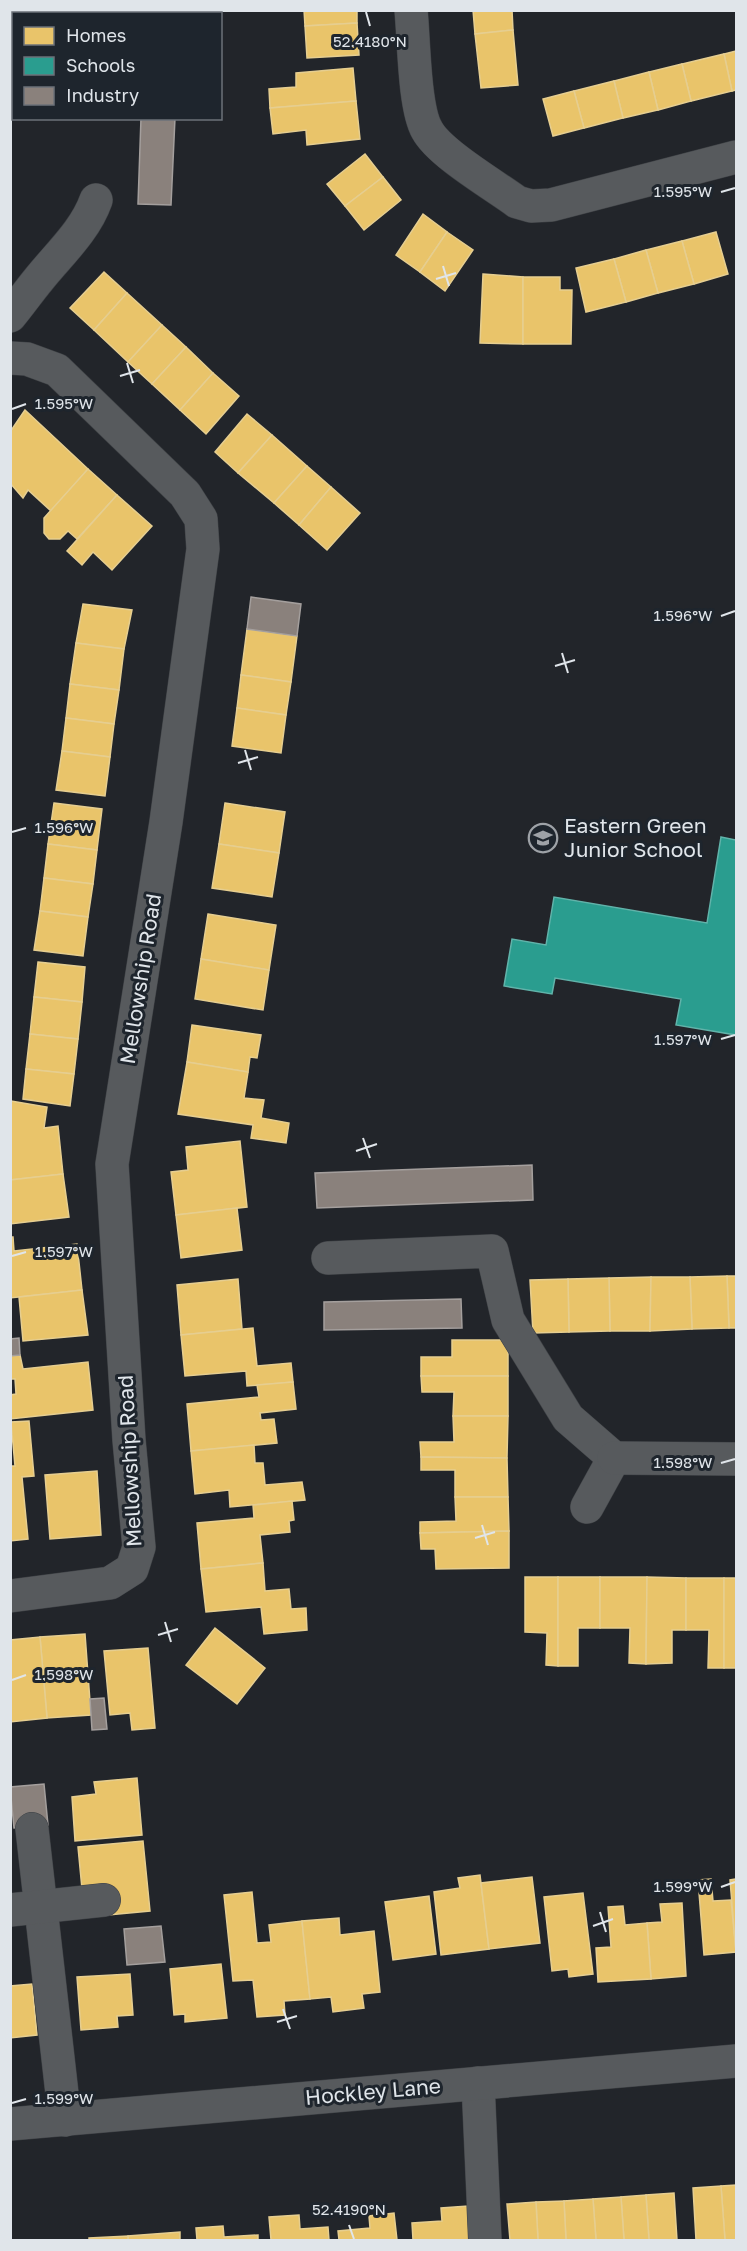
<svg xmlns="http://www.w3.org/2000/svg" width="747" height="2251" font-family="'Golos Text',sans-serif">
	<rect width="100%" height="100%" fill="#22252a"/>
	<g fill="#e9c46a" stroke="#e6ce90" stroke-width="1.5">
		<path d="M304 10H357V23L305 26Z"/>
		<path d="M473 10H512L513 30 475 34Z"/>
		<path d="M357 23 359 55 307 58 305 26Z"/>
		<path d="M513 30 518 85 481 88 475 34Z"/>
		<path d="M736 51V90L732 91 724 54Z"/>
		<path d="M724 54 732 91 691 101 682 64Z"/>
		<path d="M682 64 691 101 658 110 649 72Z"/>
		<path d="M353 68 356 101 270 108 269 89 296 87V73Z"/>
		<path d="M649 72 658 110 623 118 614 81Z"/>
		<path d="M614 81 623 118 584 128 574 91Z"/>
		<path d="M574 91 584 128 553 136 543 99Z"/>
		<path d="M356 101 360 139 307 145 306 130 273 134 270 108Z"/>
		<path d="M365 154 383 177 345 206 327 184Z"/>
		<path d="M383 177 401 200 364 230 345 206Z"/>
		<path d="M423 214 447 232 420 272 396 255Z"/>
		<path d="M447 232 473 250 445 291 420 272Z"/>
		<path d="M716 232 728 274 694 284 682 241Z"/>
		<path d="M682 241 694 284 658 293 646 250Z"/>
		<path d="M646 250 658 293 626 302 614 259Z"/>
		<path d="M614 259 626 302 586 312 576 268Z"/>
		<path d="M104 272 127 293 94 330 70 308Z"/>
		<path d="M483 274 523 277V344L480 343Z"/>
		<path d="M523 277H560V290H572L571 344H523Z"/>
		<path d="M127 293 162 325 128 362 94 330Z"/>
		<path d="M162 325 186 347 152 384 128 362Z"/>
		<path d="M186 347 213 373 180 410 152 384Z"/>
		<path d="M213 373 239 396 206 434 180 410Z"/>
		<path d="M25 410 88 469 51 511 28 490 23 498 10 483V432Z"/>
		<path d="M247 414 272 435 238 473 215 452Z"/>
		<path d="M272 435 307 466 274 503 238 473Z"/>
		<path d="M307 466 331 487 299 525 274 503Z"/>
		<path d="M88 469 117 495 77 539 68 531 60 539H49L44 533V518Z"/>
		<path d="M331 487 360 513 327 550 299 525Z"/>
		<path d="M117 495 152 526 112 570 93 552 82 565 67 551Z"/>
		<path d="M83 604 132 610 124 649 76 643Z"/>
		<path d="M247 629 297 636 291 682 241 675Z"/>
		<path d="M76 643 124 649 119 690 70 684Z"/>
		<path d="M241 675 291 682 286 715 237 708Z"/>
		<path d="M70 684 119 690 114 724 66 718Z"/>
		<path d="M237 708 286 715 281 753 232 746Z"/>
		<path d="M66 718 114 724 110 757 62 751Z"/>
		<path d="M62 751 110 757 105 796 56 790Z"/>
		<path d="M54 803 102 809 97 850 48 844Z"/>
		<path d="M225 803 285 812 279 853 219 844Z"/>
		<path d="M48 844 97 850 93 884 44 878Z"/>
		<path d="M219 844 279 853 272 897 212 888Z"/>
		<path d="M44 878 93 884 88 917 40 911Z"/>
		<path d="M40 911 88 917 83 956 34 950Z"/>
		<path d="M208 914 276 925 269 970 201 959Z"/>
		<path d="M201 959 269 970 263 1010 195 999Z"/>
		<path d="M38 962 85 967 82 1002 34 997Z"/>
		<path d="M34 997 82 1002 78 1039 30 1034Z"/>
		<path d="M192 1025 261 1035 257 1058 250 1057 248 1072 187 1062Z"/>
		<path d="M30 1034 78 1039 74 1074 26 1069Z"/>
		<path d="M187 1062 248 1072 244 1098 264 1100 261 1118 289 1123 286 1143 251 1138 253 1125 178 1114Z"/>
		<path d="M26 1069 74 1074 70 1106 23 1099Z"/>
		<path d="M11 1101 47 1107 44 1128 58 1126 63 1174 10 1180Z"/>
		<path d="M240 1141 247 1207 176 1215 171 1172 188 1170 186 1147Z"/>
		<path d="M63 1174 69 1217 10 1224V1180Z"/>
		<path d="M237 1208 242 1250 181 1258 176 1215Z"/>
		<path d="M10 1237H13L14 1251 77 1244 82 1290 10 1298Z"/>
		<path d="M727 1276H736V1328H729Z"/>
		<path d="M727 1276 729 1328 692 1329 690 1277Z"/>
		<path d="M651 1277 650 1331H610L609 1278Z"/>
		<path d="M651 1277H690L692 1329 650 1331Z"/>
		<path d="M609 1278 610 1331 569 1332 568 1279Z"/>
		<path d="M238 1279 242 1329 181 1335 177 1285Z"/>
		<path d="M568 1279 569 1332 533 1333 530 1280Z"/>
		<path d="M82 1290 88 1335 23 1341 19 1297Z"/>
		<path d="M253 1328 257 1366 291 1363 293 1382 247 1386 246 1371 185 1376 181 1335Z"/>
		<path d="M452 1340H508V1376H421V1357H452Z"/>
		<path d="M20 1355 23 1369 88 1362 93 1410 10 1419V1395L16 1394 15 1379H10V1356Z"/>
		<path d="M421 1376H508V1416H453L454 1392H422Z"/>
		<path d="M293 1382 296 1409 260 1413 261 1420 274 1419 277 1443 191 1451 187 1404 259 1397 257 1385Z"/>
		<path d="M453 1416H508L507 1458 421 1457 420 1442H454Z"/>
		<path d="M29 1421 34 1476 22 1477 28 1539 10 1541V1466H15L11 1422Z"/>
		<path d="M254 1445 255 1463H263L265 1485 302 1482 305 1500 230 1507 229 1490 195 1494 191 1451Z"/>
		<path d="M421 1457 507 1458 508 1497H455V1470H421Z"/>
		<path d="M97 1471 101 1535 50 1539 45 1475Z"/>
		<path d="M455 1497H508L509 1531 420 1533V1522L456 1521Z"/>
		<path d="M292 1501 294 1520 289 1521 290 1532 260 1535 263 1563 201 1569 197 1523 254 1518 253 1505Z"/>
		<path d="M509 1531V1568L436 1569 435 1549H421L420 1533Z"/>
		<path d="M263 1563 265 1591 289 1589 291 1609 306 1608 307 1630 264 1634 261 1607 206 1612 201 1569Z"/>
		<path d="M525 1577H558V1666L546 1665 547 1633 525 1632Z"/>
		<path d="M558 1577H600V1628H578V1666H558Z"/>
		<path d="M600 1577H647L646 1664 629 1663 630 1628H600Z"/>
		<path d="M647 1577 686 1578V1630H672V1663L646 1664Z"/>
		<path d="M686 1578H724V1668H708L709 1630H686Z"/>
		<rect x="724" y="1578" width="12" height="90"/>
		<path d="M215 1628 265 1668 237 1704 186 1665Z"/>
		<path d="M85 1634 91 1715 47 1718 40 1637Z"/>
		<path d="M40 1637 47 1718 10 1722V1640Z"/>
		<path d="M148 1648 155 1728 132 1730 130 1713 110 1715 104 1651Z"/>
		<path d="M137 1778 142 1835 75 1841 72 1797 96 1794 94 1782Z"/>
		<path d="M143 1841 150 1911 108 1915 82 1889 78 1847Z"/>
		<path d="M480 1875 489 1949 441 1955 434 1892 460 1888 458 1878Z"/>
		<path d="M532 1877 540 1943 489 1949 481 1883Z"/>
		<path d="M711 1879 713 1901 731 1900 736 1952 704 1955 698 1880Z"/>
		<path d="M736 1879V1952L730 1880Z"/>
		<path d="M252 1892 257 1943 271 1942 269 1925 302 1921 310 1999 284 2001 285 2015 257 2017 253 1980 233 1981 224 1895Z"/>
		<path d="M583 1893 593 1974 569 1977 568 1969 552 1971 544 1897Z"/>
		<path d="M429 1896 436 1954 393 1960 385 1902Z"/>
		<path d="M682 1903 686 1976 651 1979 647 1923 662 1922 660 1904Z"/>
		<path d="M623 1906 625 1925 647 1923 651 1979 598 1982 596 1948 611 1947 608 1907Z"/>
		<path d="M339 1918 340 1935 374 1931 380 1992 362 1994 364 2008 333 2012 331 1997 310 1999 302 1921Z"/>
		<path d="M221 1964 227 2018 185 2022V2014L174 2015 170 1969Z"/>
		<path d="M130 1974 133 2015 117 2016 118 2027 81 2030 77 1977Z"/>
		<path d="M32 1984 37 2035 10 2038V1986Z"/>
		<path d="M736 2185V2240H725L721 2186Z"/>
		<path d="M721 2186 725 2240H696L693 2188Z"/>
		<path d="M674 2193 677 2240H649L646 2195Z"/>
		<path d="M646 2195 649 2240H624L621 2197Z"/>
		<path d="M621 2197 624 2240H596L593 2199Z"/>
		<path d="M593 2199 596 2240H566L564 2201Z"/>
		<path d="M564 2201 566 2240H538L536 2202Z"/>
		<path d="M536 2202 538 2240H510L507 2204Z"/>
		<path d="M468 2206 471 2240H413L412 2223 442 2221 441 2208Z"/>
		<path d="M394 2213 397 2240H339L338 2231 370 2228 369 2216Z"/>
		<path d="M299 2215 300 2229 328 2227 329 2240H271L269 2217Z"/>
		<path d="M223 2226 224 2237 258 2235V2240H197L196 2228Z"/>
		<path d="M180 2232V2240H128V2236Z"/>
		<path d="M128 2236V2240H89V2238Z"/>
	</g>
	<path fill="#2a9d8f" stroke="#61b3aa" stroke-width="1.5" d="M721 837 736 840V1035L676 1025 681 999 555 978 552 994 504 986 512 939 546 945 554 897 707 923Z"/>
	<g fill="#8a817c" stroke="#a49f9d" stroke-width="1.5">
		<path d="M141 118H175L171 205 138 204Z"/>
		<path d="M251 597 301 604 297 636 247 629Z"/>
		<path d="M532 1165 533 1200 317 1208 315 1173Z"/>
		<path d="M461 1299 462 1328 324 1330V1302Z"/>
		<path d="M19 1338 20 1355 10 1356V1339Z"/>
		<path d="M104 1698 107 1729 92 1730 90 1699Z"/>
		<path d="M44 1784 48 1825 14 1828 10 1787Z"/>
		<path d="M161 1926 165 1962 127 1965 124 1929Z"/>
	</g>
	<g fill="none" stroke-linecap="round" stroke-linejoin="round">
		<g stroke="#3e4145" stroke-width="34">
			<g id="minor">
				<path d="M411 10C414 39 414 108 427 130 439 153 494 185 517 202L531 206 551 205 736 157"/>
				<path d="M10 316C20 304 29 291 39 279 59 254 85 231 96 200"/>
				<path d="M10 358 27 359 57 370 185 494 201 519 203 549 166 822 112 1164 129 1440 139 1547 132 1569 110 1583 10 1596"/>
				<path d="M328 1258 492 1251 508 1320 568 1418 614 1458 587 1507"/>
				<path d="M614 1458 736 1459"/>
				<path d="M32 1829 65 2120"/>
				<path d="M10 1910 104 1900"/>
				<path d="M478 2083 485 2240"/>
				<path d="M10 2124 736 2061"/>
			</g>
		</g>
		<use href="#minor" stroke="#575a5d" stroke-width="33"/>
	</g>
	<path fill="none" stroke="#e0e5ea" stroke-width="2" d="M366 12 370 26M721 192 735 188M443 266 449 286M436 279 456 273M127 363 133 383M120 376 140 370M12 409 26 404M721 616 735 611M562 653 568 673M555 666 575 660M245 750 251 770M238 763 258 757M12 832 26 828M721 1039 735 1035M363 1138 370 1158M356 1151 377 1144M12 1256 26 1252M721 1463 735 1459M482 1525 488 1545M475 1538 495 1532M165 1622 171 1642M158 1635 178 1629M12 1680 26 1675M721 1887 735 1882M600 1912 606 1932M593 1926 613 1919M283 2009 290 2029M277 2022 297 2016M12 2103 26 2099M349 2225 354 2239"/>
	<defs>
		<g id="school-ring" transform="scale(1.5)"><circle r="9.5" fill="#1e252d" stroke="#9ea2a7" stroke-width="1.5"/><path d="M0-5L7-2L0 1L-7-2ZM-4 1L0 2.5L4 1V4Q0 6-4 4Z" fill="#9ea2a7"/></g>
	</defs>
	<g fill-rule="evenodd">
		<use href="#school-ring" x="543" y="838"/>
	</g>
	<g text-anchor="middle" stroke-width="6" stroke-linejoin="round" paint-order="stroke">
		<g font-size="21" fill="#e0e5ea" stroke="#1e252d" text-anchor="start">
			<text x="564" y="833">Eastern Green<tspan x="564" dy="24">Junior School</tspan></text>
		</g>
		<g font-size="21" fill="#e0e5ea" stroke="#1e252d">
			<text transform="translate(141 979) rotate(-81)" y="7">Mellowship Road</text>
			<text transform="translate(130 1461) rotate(-93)" y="7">Mellowship Road</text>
			<text transform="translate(373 2092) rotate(-5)" y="7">Hockley Lane</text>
		</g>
	</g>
	<g font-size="15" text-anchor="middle" fill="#e0e5ea" stroke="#1e252d" stroke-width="6" stroke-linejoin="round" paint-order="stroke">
		<text x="370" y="47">52.4180°N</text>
		<text x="683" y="197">1.595°W</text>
		<text x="64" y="409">1.595°W</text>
		<text x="683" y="621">1.596°W</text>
		<text x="64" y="833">1.596°W</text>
		<text x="683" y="1045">1.597°W</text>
		<text x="64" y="1257">1.597°W</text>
		<text x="683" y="1468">1.598°W</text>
		<text x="64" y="1680">1.598°W</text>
		<text x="683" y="1892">1.599°W</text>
		<text x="64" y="2104">1.599°W</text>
		<text x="349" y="2215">52.4190°N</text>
	</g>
	<rect width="747" height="2251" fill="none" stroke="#e0e5ea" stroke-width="24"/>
	<rect x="12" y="12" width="210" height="108" fill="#1e252d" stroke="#6c7279" stroke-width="1.5"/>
	<rect x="24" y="27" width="30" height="18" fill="#e9c46a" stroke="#6c7279" stroke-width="1.5"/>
	<text x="66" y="42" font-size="18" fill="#e0e5ea">Homes</text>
	<rect x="24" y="57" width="30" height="18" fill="#2a9d8f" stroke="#6c7279" stroke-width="1.5"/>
	<text x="66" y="72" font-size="18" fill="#e0e5ea">Schools</text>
	<rect x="24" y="87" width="30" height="18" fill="#8a817c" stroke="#6c7279" stroke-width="1.5"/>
	<text x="66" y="102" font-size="18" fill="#e0e5ea">Industry</text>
</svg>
